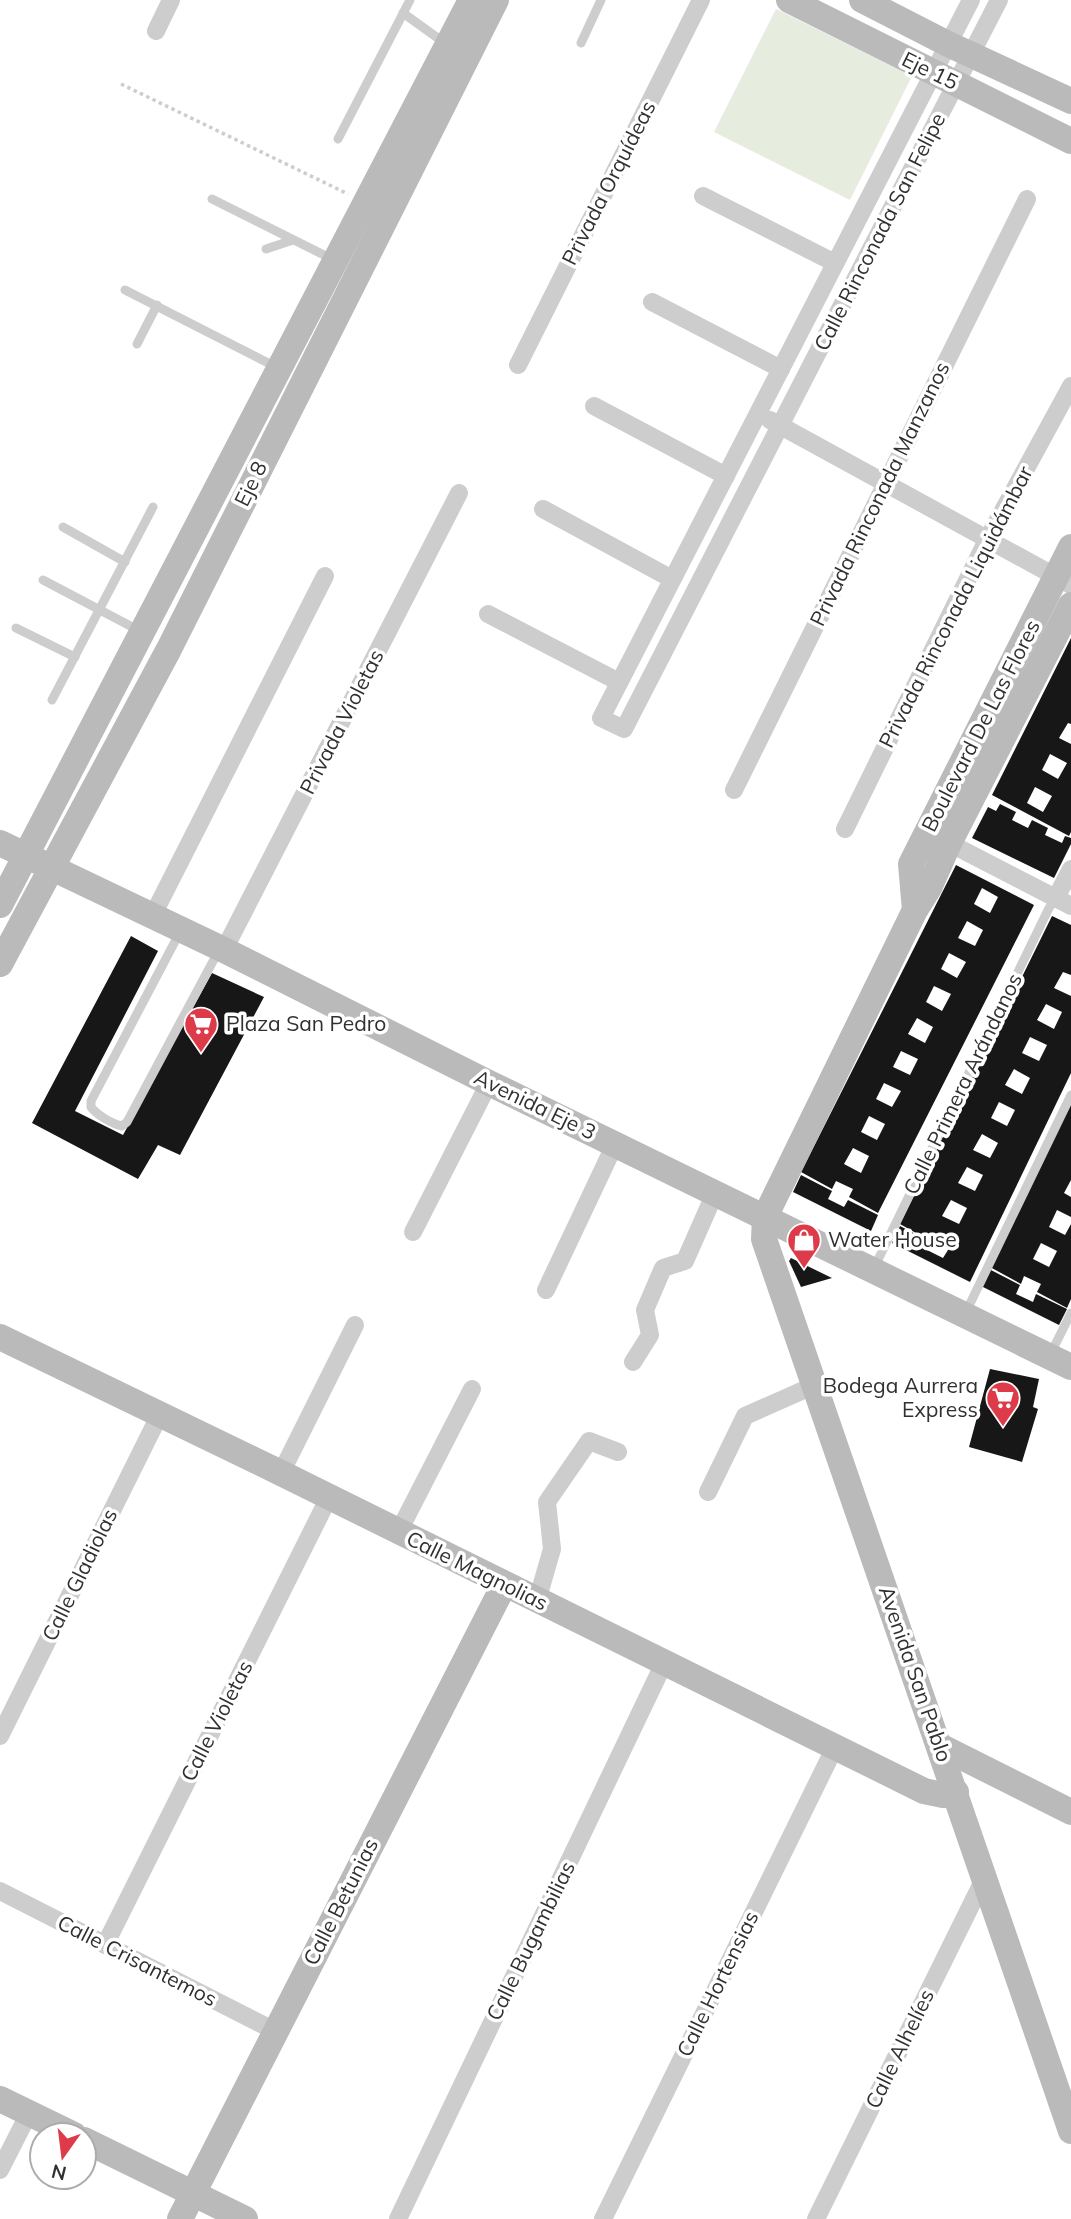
<svg xmlns="http://www.w3.org/2000/svg" width="1071" height="2219" font-family="Mulish,sans-serif">
	<rect width="100%" height="100%" fill="#fff"/>
	<path fill="#e6ecde" d="M776 9 912 76 850 200 714 132Z"/>
	<g fill="#171717" fill-rule="evenodd">
		<path d="M1071 638V724L1068 723 1059 738 1071 744V832L1069 836 992 795ZM1050 754 1067 763 1058 779 1042 770ZM1035 787 1052 796 1043 812 1027 803Z"/>
		<path d="M1000 804 1016 812 1012 820 1028 828 1032 820 1048 828 1045 835 1062 843 1065 836 1071 838V844L1054 878 972 838 988 807 996 811Z"/>
		<path d="M956 865 1034 905 878 1213 849 1197 853 1189 836 1181 832 1189 801 1172ZM982 888 998 897 990 913 974 904ZM967 921 983 930 975 946 958 938ZM949 953 966 962 957 978 941 969ZM934 986 951 994 942 1011 926 1002ZM917 1018 933 1027 925 1043 908 1034ZM901 1051 918 1059 910 1075 893 1067ZM884 1083 901 1091 892 1107 876 1099ZM869 1116 885 1124 877 1140 861 1132ZM853 1148 869 1156 861 1173 844 1164Z"/>
		<path d="M1052 916 1071 925V975L1063 972 1054 988 1071 996V1073L970 1282 892 1243 900 1226 931 1242 927 1250 943 1258 948 1250 951 1241 934 1233 930 1241 900 1224ZM1046 1004 1062 1012 1054 1029 1037 1020ZM1030 1037 1047 1045 1039 1061 1022 1053ZM1014 1069 1030 1078 1022 1094 1005 1085ZM999 1102 1015 1110 1007 1126 991 1118ZM982 1134 998 1143 990 1158 973 1150ZM967 1167 983 1175 975 1191 958 1183ZM951 1200 967 1208 959 1224 942 1216Z"/>
		<path d="M131 936 158 951 75 1111 123 1135 212 973 264 997 180 1155 158 1145 138 1179 32 1123Z"/>
		<path d="M1071 1104V1180L1064 1193 1071 1197V1217L1057 1210 1049 1227 1065 1235 1071 1224V1299L1067 1308 1037 1292 1041 1284 1024 1276 1021 1284 990 1267ZM1041 1243 1057 1251 1049 1267 1033 1259Z"/>
		<path d="M801 1175 832 1191 828 1199 844 1207 848 1200 878 1215 871 1231 793 1192Z"/>
		<path d="M791 1258 832 1278 801 1287 789 1261Z"/>
		<path d="M989 1269 1020 1285 1016 1294 1033 1302 1036 1294 1067 1309 1059 1325 981 1286Z"/>
		<path d="M990 1369 1039 1379 1033 1407 1038 1409 1022 1462 969 1447Z"/>
	</g>
	<g fill="none" stroke-linecap="round" stroke-linejoin="round">
		<path stroke="#cdcdcd" stroke-width="3.5" stroke-dasharray="3.5 3.5" stroke-linecap="butt" d="M121 84 348 194"/>
		<g stroke="#cdcdcd" stroke-width="9">
			<path d="M403 13 446 44"/>
			<path d="M581 43 601 0"/>
			<path d="M338 139 410 0"/>
			<path d="M212 199 334 260"/>
			<path d="M266 249 293 240"/>
			<path d="M125 290 276 367"/>
			<path d="M137 344 157 305"/>
			<path d="M63 527 125 562"/>
			<path d="M43 580 138 630"/>
			<path d="M16 628 75 657"/>
			<path d="M52 700 153 507"/>
			<path d="M181 930 91 1101V1107C97 1115 112 1124 122 1126L127 1122 219 950"/>
			<path d="M874 1268 1049 908 1056 898"/>
			<path d="M966 1312 1071 1095"/>
			<path d="M1050 1355 1071 1313"/>
		</g>
		<g stroke="#cdcdcd" stroke-width="18">
			<path d="M971 0 601 718 624 729 999 0"/>
			<path d="M156 31 171 0"/>
			<path d="M703 196 835 263"/>
			<path d="M652 302 781 369"/>
			<path d="M518 365 701 0"/>
			<path d="M594 406 726 476"/>
			<path d="M770 420 1071 585"/>
			<path d="M543 509 672 579"/>
			<path d="M488 614 619 682"/>
			<path d="M734 790 1027 199"/>
			<path d="M845 829 987 540 1071 386"/>
			<path d="M949 843 1071 906"/>
			<path d="M1056 898 1071 869"/>
			<path d="M153 915 325 576"/>
			<path d="M224 950 459 493"/>
			<path d="M413 1232 489 1083"/>
			<path d="M546 1290 615 1144"/>
			<path d="M633 1362 650 1335 645 1310 663 1268 685 1261 715 1193"/>
			<path d="M281 1473 355 1325"/>
			<path d="M708 1492 745 1416 815 1385"/>
			<path d="M398 1533 472 1389"/>
			<path d="M537 1601 552 1549 547 1502 589 1441 618 1452"/>
			<path d="M0 1736 160 1414"/>
			<path d="M0 1891 275 2031"/>
			<path d="M105 1945 329 1497"/>
			<path d="M0 2170 29 2113"/>
			<path d="M398 2219 664 1663"/>
			<path d="M603 2219 834 1749"/>
			<path d="M816 2219 984 1879"/>
		</g>
		<g stroke="#bababa" stroke-width="26">
			<path d="M789 0 1071 141"/>
			<path d="M862 0 948 44 1071 101"/>
			<path d="M1071 605 949 843 929 888 915 910 765 1217 764 1239 1071 2131"/>
			<path d="M0 843 224 950 489 1083 1071 1367"/>
			<path d="M0 905 471 0"/>
			<path d="M915 910 911 864 1071 547"/>
			<path d="M0 964 169 649 496 0"/>
			<path d="M0 1337 281 1473 924 1791 943 1795 956 1792"/>
			<path d="M940 1746 1071 1812"/>
			<path d="M0 2099 74 2135"/>
			<path d="M84 2140 245 2219"/>
			<path d="M180 2219 504 1585"/>
		</g>
	</g>
	<defs>
		<g id="supermarket-pin" transform="scale(1.75)"><path d="M0 17L-7.5 6A9.5 9.5 0 1 1 7.5 6Z" fill="#dd3b49" stroke="#fff"/><path d="M-6-5.5h2.5l.6 2H6L4.5 2H-2.5L-4.4-4H-6ZM-1.5 3.2a1.3 1.3 0 1 0 .1 0ZM3 3.2a1.3 1.3 0 1 0 .1 0Z" fill="#fff"/></g>
		<g id="shop-pin" transform="scale(1.75)"><path d="M0 17L-7.5 6A9.5 9.5 0 1 1 7.5 6Z" fill="#dd3b49" stroke="#fff"/><path d="M-5-2.5h2.3a2.7 3.5 0 0 1 5.4 0H5L5.5 6h-11ZM-1.5-2.5h3a1.5 2.3 0 0 0-3 0Z" fill="#fff"/></g>
	</defs>
	<g fill-rule="evenodd">
		<use href="#supermarket-pin" x="201" y="1024"/>
		<use href="#shop-pin" x="804" y="1240"/>
		<use href="#supermarket-pin" x="1003" y="1398"/>
	</g>
	<g text-anchor="middle" stroke-width="7" stroke-linejoin="round" paint-order="stroke">
		<g font-size="21" fill="#303030" stroke="#fff">
			<text transform="translate(930 71) rotate(26)" y="7">Eje 15</text>
			<text transform="translate(609 183) rotate(-63)" y="7">Privada Orquídeas</text>
			<text transform="translate(880 232) rotate(-63)" y="7">Calle Rinconada San Felipe</text>
			<text transform="translate(251 484) rotate(-64)" y="7">Eje 8</text>
			<text transform="translate(880 494) rotate(-64)" y="7">Privada Rinconada Manzanos</text>
			<text transform="translate(956 607) rotate(-63)" y="7">Privada Rinconada Liquidámbar</text>
			<text transform="translate(342 722) rotate(-63)" y="7">Privada Violetas</text>
			<text transform="translate(981 726) rotate(-63)" y="7">Boulevard De Las Flores</text>
			<text transform="translate(963 1084) rotate(-64)" y="7">Calle Primera Arándanos</text>
			<text transform="translate(535 1105) rotate(26)" y="7">Avenida Eje 3</text>
			<text transform="translate(477 1571) rotate(26)" y="7">Calle Magnolias</text>
			<text transform="translate(80 1575) rotate(-64)" y="7">Calle Gladiolas</text>
			<text transform="translate(915 1674) rotate(71)" y="7">Avenida San Pablo</text>
			<text transform="translate(217 1721) rotate(-63)" y="7">Calle Violetas</text>
			<text transform="translate(341 1902) rotate(-63)" y="7">Calle Betunias</text>
			<text transform="translate(531 1941) rotate(-64)" y="7">Calle Bugambilias</text>
			<text transform="translate(137 1961) rotate(27)" y="7">Calle Crisantemos</text>
			<text transform="translate(718 1984) rotate(-64)" y="7">Calle Hortensias</text>
			<text transform="translate(900 2049) rotate(-64)" y="7">Calle Alhelíes</text>
		</g>
		<g font-size="21" fill="#303030" stroke="#fff" text-anchor="start">
			<text x="226" y="1031">Plaza San Pedro</text>
			<text x="828" y="1247">Water House</text>
			<text x="978" y="1393" text-anchor="end">Bodega Aurrera<tspan x="978" dy="24">Express</tspan></text>
		</g>
	</g>
	<g transform="translate(63 2156) rotate(194)"><circle r="33" fill="#ffffff" stroke="#acacac" stroke-width="2"/>
	<path d="M0-5L12 26L0 18L-12 26Z" fill="#dd3b49"/>
	<text y="-10" font-size="19" font-weight="bold" text-anchor="middle" fill="#303030">N</text>
	</g>
</svg>
